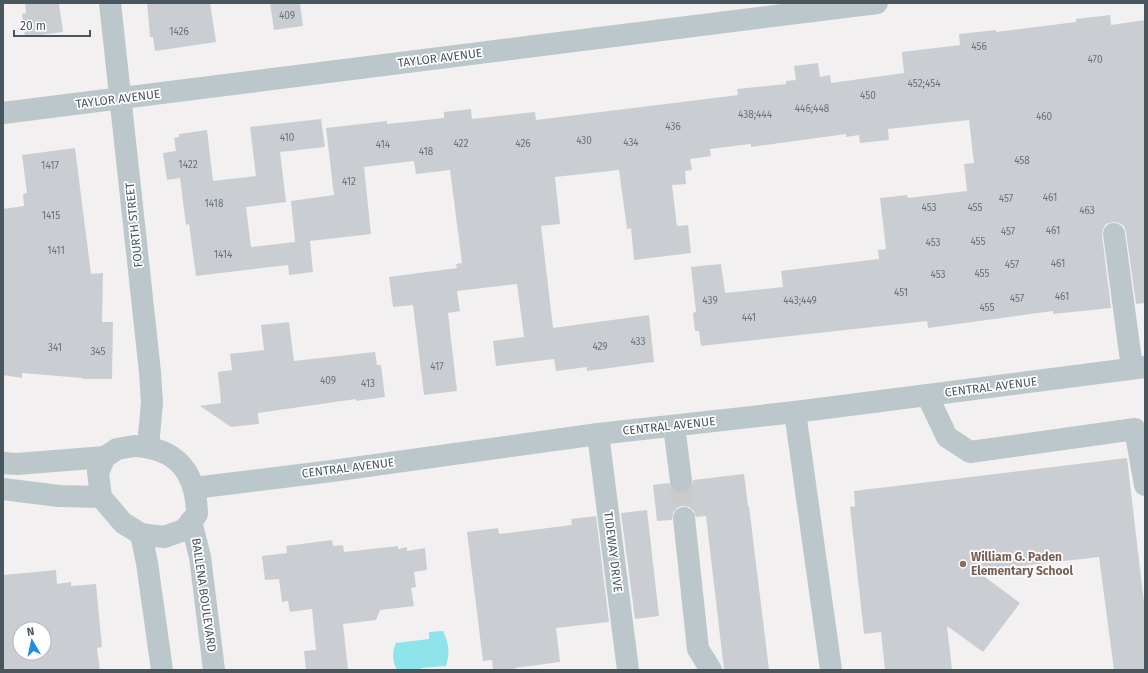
<svg xmlns="http://www.w3.org/2000/svg" width="1148" height="673" font-family="'Fira Sans',sans-serif">
	<rect width="100%" height="100%" fill="#f3f0f1"/>
	<path fill="#8fe3ea" d="M443 631C449 643 450 653 446 666L421 668V670H397C392 660 392 653 396 643L429 639V632Z"/>
	<g fill="#caced3" fill-rule="evenodd">
		<path d="M25 3H59L63 32 25 37 22 14 26 13Z"/>
		<path d="M147 3H210L216 42 155 51 153 37H150Z"/>
		<path d="M270 3H300L303 26 274 30Z"/>
		<path d="M1110 15 1111 25 1145 20V303L1136 304 1126 232 1124 226 1119 223 1113 222 1106 224 1103 229 1102 235 1111 308 1053 314V311L928 328 927 321 701 346 699 331H695L693 313 696 312 691 267 721 264 725 293 783 287 781 271 879 259 878 250 886 249 880 198 907 195 908 198 967 191 964 164 974 163 969 120 888 129 889 140 860 143 859 135 846 137V134L751 147V144L710 149 711 156 690 159 692 170 685 171 686 184 672 185 677 226 688 225 691 253 634 260 631 228 627 229 619 170 555 177 560 224 541 226 553 328 649 315 654 362 587 371V367L556 371 554 359 496 366 493 341 524 337 517 284 457 291 460 311 448 313 457 391 424 395 413 305 393 307 389 277 457 268 456 264 462 263 450 170 416 174 414 161 364 167 371 234 310 241 313 272 289 275 288 265 196 276 189 224 186 225 180 178 167 180 163 153 176 151 174 138 179 137V134L207 130 213 181 256 176 250 127 321 119 325 147 280 152 286 202 246 207 251 247 295 242 291 201 334 195 326 128 387 121V124L444 118V112L471 109 472 119 535 112 536 120 738 95 737 89 786 84V81L796 80 794 66 818 63 820 77 830 75 831 83 904 73 902 52 960 45 959 34 996 30V32L1076 22V19Z"/>
		<path d="M75 148 91 274 103 273 102 322H113L112 379H83V378L22 373V378L3 375V209L24 206 23 194 27 193 22 155Z"/>
		<path d="M289 322 294 361 375 352 377 365H381L385 397 356 401V399L258 413 259 424 231 427 200 406 221 403 218 372 232 370 230 354 264 350 261 325Z"/>
		<path d="M1127 458 1145 611V670H1114L1099 557 977 571 1020 603 983 652 947 626 952 670H885L881 632 864 634 850 507 855 506 854 491Z"/>
		<path d="M744 474 748 506H749L769 670H724L706 516 696 517 694 511 689 507 682 506 677 508 673 513 672 520 657 521 653 485 669 483 671 489 677 493H682L689 491 692 486 693 480Z"/>
		<path d="M647 510 659 616 635 619 621 513Z"/>
		<path d="M596 516 609 622 556 628 560 662 515 668V670H493L492 660 483 661 467 532 498 528 499 534 572 525 571 519Z"/>
		<path d="M332 540 333 546 343 545 344 552 398 546V549L407 547V551L425 548 427 570 414 572 416 587 411 588 414 606 380 610 376 620 343 624 348 670H306L304 651 316 650 312 609 290 612 288 601 282 602 279 579 265 580 262 556 287 553 286 546Z"/>
		<path d="M56 570 57 584 71 582V586L96 584 102 647 97 648 100 670H3V575ZM20 629H44V653H20Z"/>
	</g>
	<g fill="none" stroke-linecap="round" stroke-linejoin="round">
		<path stroke="#c8cacc" stroke-width="22" stroke-dasharray="22 11" stroke-linecap="butt" d="M681 481 684 518"/>
		<g stroke="#bcc7cc" stroke-width="22">
			<path d="M110 3 150 372 152 403 148 446"/>
			<path d="M3 113 877 3"/>
			<path d="M1114 234 1132 368"/>
			<path d="M927 395 947 437 970 452 1135 429 1145 485"/>
			<path d="M795 412 831 670"/>
			<path d="M674 426 681 481"/>
			<path d="M598 434 628 670"/>
			<path d="M134 446C177 448 196 472 197 514L184 530 164 537 141 534 123 523 101 497 98 472 105 457 117 449Z"/>
			<path d="M3 463 17 464 105 457"/>
			<path d="M194 488 332 471 598 434 795 412 1145 367"/>
			<path d="M3 489 59 496 101 497"/>
			<path d="M684 518 698 649 711 670"/>
			<path d="M191 521 200 557 214 670"/>
			<path d="M141 534 147 563 162 670"/>
		</g>
	</g>
	<circle fill="#8d6e63" stroke="#fff" stroke-width="1.5" cx="963" cy="564" r="4"/>
	<g text-anchor="middle" stroke-width="3.5" stroke-linejoin="round" paint-order="stroke">
		<g font-size="10" fill="#69747a">
			<text x="287" y="19">409</text>
			<text x="179" y="35">1426</text>
			<text x="979" y="50">456</text>
			<text x="1095" y="63">470</text>
			<text x="924" y="87">452;454</text>
			<text x="868" y="99">450</text>
			<text x="812" y="112">446;448</text>
			<text x="755" y="118">438;444</text>
			<text x="1044" y="120">460</text>
			<text x="673" y="130">436</text>
			<text x="287" y="141">410</text>
			<text x="584" y="144">430</text>
			<text x="631" y="146">434</text>
			<text x="461" y="147">422</text>
			<text x="523" y="147">426</text>
			<text x="383" y="148">414</text>
			<text x="426" y="155">418</text>
			<text x="1022" y="164">458</text>
			<text x="188" y="168">1422</text>
			<text x="50" y="169">1417</text>
			<text x="349" y="185">412</text>
			<text x="1050" y="201">461</text>
			<text x="1006" y="202">457</text>
			<text x="214" y="207">1418</text>
			<text x="929" y="211">453</text>
			<text x="975" y="211">455</text>
			<text x="1087" y="214">463</text>
			<text x="51" y="219">1415</text>
			<text x="1053" y="234">461</text>
			<text x="1008" y="235">457</text>
			<text x="978" y="245">455</text>
			<text x="933" y="246">453</text>
			<text x="56" y="254">1411</text>
			<text x="223" y="258">1414</text>
			<text x="1058" y="267">461</text>
			<text x="1012" y="268">457</text>
			<text x="982" y="277">455</text>
			<text x="938" y="278">453</text>
			<text x="901" y="296">451</text>
			<text x="1062" y="300">461</text>
			<text x="1017" y="302">457</text>
			<text x="710" y="304">439</text>
			<text x="800" y="304">443;449</text>
			<text x="987" y="311">455</text>
			<text x="749" y="321">441</text>
			<text x="638" y="345">433</text>
			<text x="600" y="350">429</text>
			<text x="55" y="351">341</text>
			<text x="98" y="355">345</text>
			<text x="437" y="370">417</text>
			<text x="328" y="384">409</text>
			<text x="368" y="387">413</text>
		</g>
		<g font-size="12" fill="#49565d" stroke="#fff">
			<text transform="translate(440 58) rotate(-7)" y="4">TAYLOR AVENUE</text>
			<text transform="translate(118 99) rotate(-7)" y="4">TAYLOR AVENUE</text>
			<text transform="translate(134 225) rotate(-96)" y="4">FOURTH STREET</text>
			<text transform="translate(991 387) rotate(-7)" y="4">CENTRAL AVENUE</text>
			<text transform="translate(669 426) rotate(-6)" y="4">CENTRAL AVENUE</text>
			<text transform="translate(348 468) rotate(-7)" y="4">CENTRAL AVENUE</text>
			<text transform="translate(613 552) rotate(83)" y="4">TIDEWAY DRIVE</text>
			<text transform="translate(204 595) rotate(82)" y="4">BALLENA BOULEVARD</text>
		</g>
		<g font-size="12" font-weight="bold" fill="#785e54" stroke="#fff" text-anchor="start">
			<text x="971" y="561">William G. Paden<tspan x="971" dy="14">Elementary School</tspan></text>
		</g>
	</g>
	<rect width="1148" height="673" fill="none" stroke="#49565d" stroke-width="8"/>
	<g transform="translate(32 641) rotate(351)"><circle r="19" fill="#ffffff" stroke="#b6bbbe"/>
	<path d="M0-3L7 15L0 10L-7 15Z" fill="#1f8dde"/>
	<text y="-6" font-size="11" font-weight="bold" text-anchor="middle" fill="#49565d">N</text>
	</g>
	<path d="M14 30v6h76v-6" fill="none" stroke="#49565d" stroke-width="2"/>
	<text x="20" y="30" font-size="12" fill="#49565d" stroke="#ffffff" stroke-width="3" paint-order="stroke">20 m</text>
</svg>
